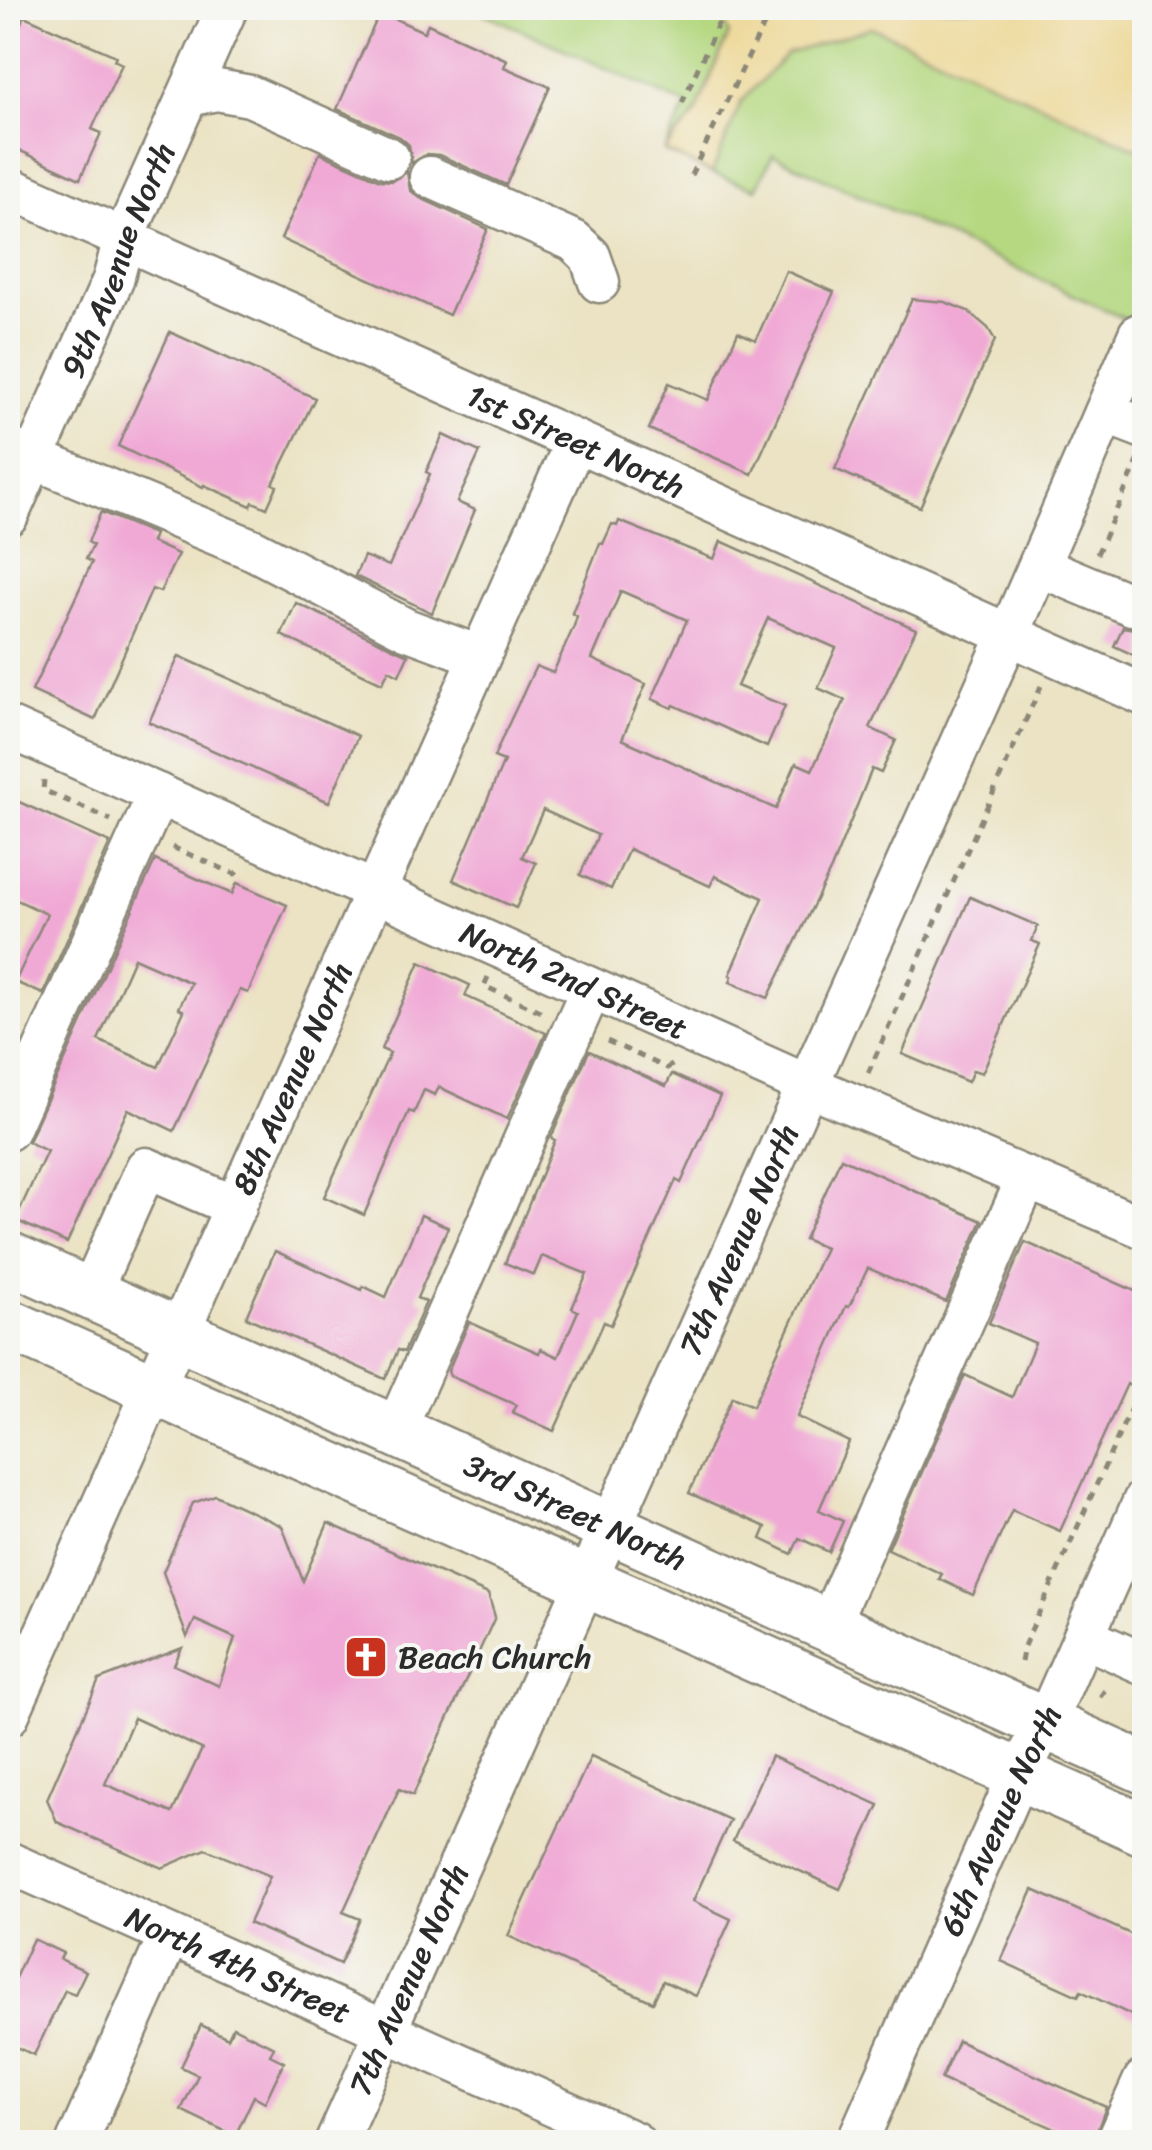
<svg xmlns="http://www.w3.org/2000/svg" width="1152" height="2150" font-family="Sriracha,sans-serif">
	<rect width="100%" height="100%" fill="#f6f6f2"/>
	<filter id="ink" filterUnits="userSpaceOnUse"><feTurbulence type="fractalNoise" baseFrequency=".01" numOctaves="2"/><feDisplacementMap in="SourceGraphic" scale="20" xChannelSelector="R" yChannelSelector="G"/><feConvolveMatrix kernelMatrix="1 2 1 2 8 2 1 2 1" color-interpolation-filters="sRGB"/></filter>
	<filter id="wash" filterUnits="userSpaceOnUse"><feTurbulence type="fractalNoise" baseFrequency=".0048" numOctaves="4" result="noise"/><feDisplacementMap in="SourceGraphic" scale="40" xChannelSelector="R" yChannelSelector="G"/><feGaussianBlur stdDeviation="2.25" result="paint"/><feColorMatrix in="noise" values="0 0 0 0 0 0 0 0 0 0 0 0 0 0 0 0 0 1.4 0 .05"/><feComposite in="paint" operator="in"/></filter>
	<g filter="url(#wash)">
		<rect width="100%" height="100%" fill="#ebe3c4"/>
		<g fill="#b5d881" stroke="#708256" stroke-width="2.5">
			<path d="M473 8H720L729 33 696 113 664 151 687 105Z"/>
			<path d="M872 27 1144 152V328L773 155 756 189 712 173 741 102 787 54Z"/>
		</g>
		<path fill="#eeda9e" stroke="#8c8264" stroke-width="2.5" d="M720 8H1144V152L872 27 787 54 741 102 712 173 664 151 696 113 729 34Z"/>
		<g id="blocks">
			<g fill="#f0a9d5" fill-rule="evenodd">
				<path d="M380 12 424 32 428 24 507 60 504 67 550 87 506 185 439 155 427 154 412 163 409 145 400 137 337 109Z"/>
				<path d="M24 16 116 56 114 60 122 64 92 129 101 133 80 179 8 145V53Z"/>
				<path d="M320 153 380 180 392 181 407 172 410 190 420 198 488 229 449 315 281 239Z"/>
				<path d="M786 271 834 292 752 474 649 429 669 383 708 400 738 332 756 340Z"/>
				<path d="M912 299 945 302 968 311 988 328 995 340 920 507 835 469Z"/>
				<path d="M170 332 315 398 273 484 277 486 267 508 253 502 251 506 204 485 203 487 118 446Z"/>
				<path d="M443 435 480 452 457 502 475 510 432 613 355 576 364 556 389 566 430 474 426 472Z"/>
				<path d="M101 512 154 534 151 542 178 554 160 592 152 589 95 720 32 691 92 562 86 559 93 545 88 542Z"/>
				<path d="M619 521 714 559 721 541 916 629 870 728 896 740 881 773 872 769 831 869 768 998 730 982 732 976 730 975 763 898 715 876 710 886 629 849 611 889 580 875 598 835 543 810 522 857 536 863 516 908 453 880 504 761 494 757 503 736 536 666 553 673 574 626 577 616 572 613 600 543 603 544 612 524 617 526ZM621 591 687 620 652 699 672 708 674 705 767 747 785 706 737 686 768 618 836 648 818 688 845 700 812 770 796 763 776 809 622 739 646 684 592 659Z"/>
				<path d="M296 603 408 655 399 675 389 670 382 683 281 635Z"/>
				<path d="M1144 625V660L1114 646 1123 627 1134 629Z"/>
				<path d="M179 656 358 736 329 802 149 722Z"/>
				<path d="M8 797 110 843 43 994 15 982 47 914 8 896Z"/>
				<path d="M155 860 232 894 237 883 287 905 248 993 240 990 174 1131 128 1109 67 1243 15 1220 47 1151 28 1142ZM134 958 191 983 179 1008 184 1011 158 1067 98 1040Z"/>
				<path d="M970 897 1038 926 1032 941 1040 944 982 1073 973 1070 968 1082 902 1054Z"/>
				<path d="M420 962 470 985 465 996 546 1033 507 1119 439 1087 435 1095 424 1090 414 1113 409 1111 364 1215 324 1197 390 1053 381 1049Z"/>
				<path d="M589 1051 666 1086 672 1074 720 1096 681 1183 676 1180 611 1325 604 1322 554 1431 512 1412 516 1405 450 1376 448 1371 469 1322 539 1353 541 1349 558 1357 578 1311 572 1308 587 1274 542 1256 534 1275 505 1263 555 1140 551 1138Z"/>
				<path d="M841 1158 982 1221 946 1302 868 1268 849 1307 846 1306 797 1417 849 1442 819 1510 843 1521 829 1552 799 1538 792 1554 761 1539 766 1527 689 1493 732 1397 753 1406 825 1248 804 1239Z"/>
				<path d="M421 1215 448 1227 417 1298 426 1302 404 1352 398 1350 385 1379 246 1317 275 1251 362 1290 363 1286 386 1297Z"/>
				<path d="M1025 1242 1144 1295V1355L1130 1386 1127 1384 1060 1531 1012 1510 973 1595 939 1579 942 1574 888 1549 965 1375 1012 1397 1035 1343 989 1323Z"/>
				<path d="M215 1495 282 1526 303 1581 328 1523 488 1594 495 1617 413 1795 399 1789 343 1912 360 1919 340 1964 249 1923 270 1876 206 1849 162 1868 57 1822 47 1799 99 1680 182 1648 174 1665 219 1686 235 1638 195 1620 187 1637 163 1572 193 1503ZM134 1718 202 1749 172 1813 105 1784Z"/>
				<path d="M591 1756 730 1820 693 1901 731 1919 696 1996 663 1981 653 2002 508 1936Z"/>
				<path d="M771 1756 879 1805 840 1889 733 1841Z"/>
				<path d="M1033 1890 1144 1940V2021L1081 1991 1078 1996 1001 1961Z"/>
				<path d="M33 1939 63 1953 60 1959 86 1971 75 1994 65 1990 34 2055 8 2043V1993Z"/>
				<path d="M201 2025 228 2038 233 2027 274 2047 270 2055 284 2062 265 2102 254 2096 235 2136 181 2110 198 2075 181 2067Z"/>
				<path d="M958 2041 1106 2107 1093 2142H1085L941 2079Z"/>
			</g>
		</g>
	</g>
	<g filter="url(#ink)">
		<use href="#blocks" fill-opacity="0" stroke="#8b8778" stroke-width="2.5"/>
		<g fill="none" stroke-linecap="round" stroke-linejoin="round">
			<g stroke="#8b8778" stroke-width="45">
				<g id="minor">
					<path d="M188 96 217 90 250 96 389 158"/>
					<path d="M430 177 574 241 590 256 599 282"/>
					<path id="s1" d="M8 187 1144 695"/>
					<path d="M1105 413 1144 428"/>
					<path d="M11 449 254 550 406 629 479 656"/>
					<path id="s2" d="M8 515 113 280 124 238 227 8"/>
					<path d="M1039 566 1132 605"/>
					<path id="s3" d="M8 727 807 1085 1144 1228"/>
					<path d="M8 1130 158 794"/>
					<path d="M90 1294 146 1168 236 1207"/>
					<path d="M395 1431 591 989"/>
					<path d="M828 1626 1027 1178"/>
					<path d="M1084 1637 1144 1664"/>
					<path id="s4" d="M8 1716 576 441"/>
					<path id="s5" d="M8 1862 634 2142"/>
					<path d="M77 2142 169 1936"/>
					<path id="s6" d="M336 2142 1009 634 1139 334 1144 337"/>
					<path id="s7" d="M857 2142 1019 1774 1045 1724 1144 1500"/>
					<path d="M1116 2142 1144 2080"/>
				</g>
			</g>
			<g stroke="#8b8778" stroke-width="55">
				<g id="major">
					<path id="s8" d="M8 1257 1144 1768"/>
					<path d="M8 1324 1144 1830"/>
				</g>
			</g>
			<g stroke="#8b8778" stroke-width="5" stroke-dasharray="8 8" stroke-linecap="butt">
				<path d="M682 103 717 26 732 8"/>
				<path d="M691 175 772 8"/>
				<path d="M1097 554 1139 459"/>
				<path d="M44 780 43 790 111 820"/>
				<path d="M172 847 235 874 242 867"/>
				<path d="M488 977 484 986 542 1012"/>
				<path d="M607 1041 667 1068 674 1064"/>
				<path d="M868 1073 1041 686"/>
				<path d="M1138 1622 1144 1606"/>
				<path d="M1021 1662 1024 1646 1144 1379"/>
				<path d="M1100 1697 1108 1686"/>
			</g>
			<use href="#minor" stroke="#fff" stroke-width="40"/>
			<use href="#major" stroke="#fff" stroke-width="50"/>
		</g>
	</g>
	<defs>
		<g id="church-square" transform="scale(2.25)"><rect x="-9" y="-9" width="18" height="18" rx="4" fill="#c8321e" stroke="#f6f6f2"/><path d="M-1.2-6h2.4v3.5h3.3v2.4h-3.3V6h-2.4V-.1h-3.3v-2.4h3.3Z" fill="#fff"/></g>
	</defs>
	<g fill-rule="evenodd">
		<use href="#church-square" x="366" y="1657"/>
	</g>
	<g text-anchor="middle" stroke-width="8" stroke-linejoin="round" paint-order="stroke">
		<g font-size="32" fill="#2b2b2b" stroke="#f6f6f2">
			<text dy="11" stroke="none"><textPath href="#s2" startOffset="278">9th Avenue North</textPath></text>
			<text dy="11" stroke="none"><textPath href="#s1" startOffset="622">1st Street North</textPath></text>
			<text dy="11" stroke="none"><textPath href="#s3" startOffset="620">North 2nd Street</textPath></text>
			<text dy="11" stroke="none"><textPath href="#s4" startOffset="698">8th Avenue North</textPath></text>
			<text dy="11" stroke="none"><textPath href="#s6" startOffset="988">7th Avenue North</textPath></text>
			<text dy="11" stroke="none"><textPath href="#s8" startOffset="622">3rd Street North</textPath></text>
			<text dy="11" stroke="none"><textPath href="#s7" startOffset="352">6th Avenue North</textPath></text>
			<text dy="11" stroke="none"><textPath href="#s5" startOffset="252">North 4th Street</textPath></text>
			<text dy="11" stroke="none"><textPath href="#s6" startOffset="178">7th Avenue North</textPath></text>
		</g>
		<g font-size="32" fill="#2b2b2b" stroke="#f6f6f2" text-anchor="start">
			<text x="398" y="1668">Beach Church</text>
		</g>
	</g>
	<rect width="1152" height="2150" fill="none" stroke="#f6f6f2" stroke-width="40"/>
</svg>
